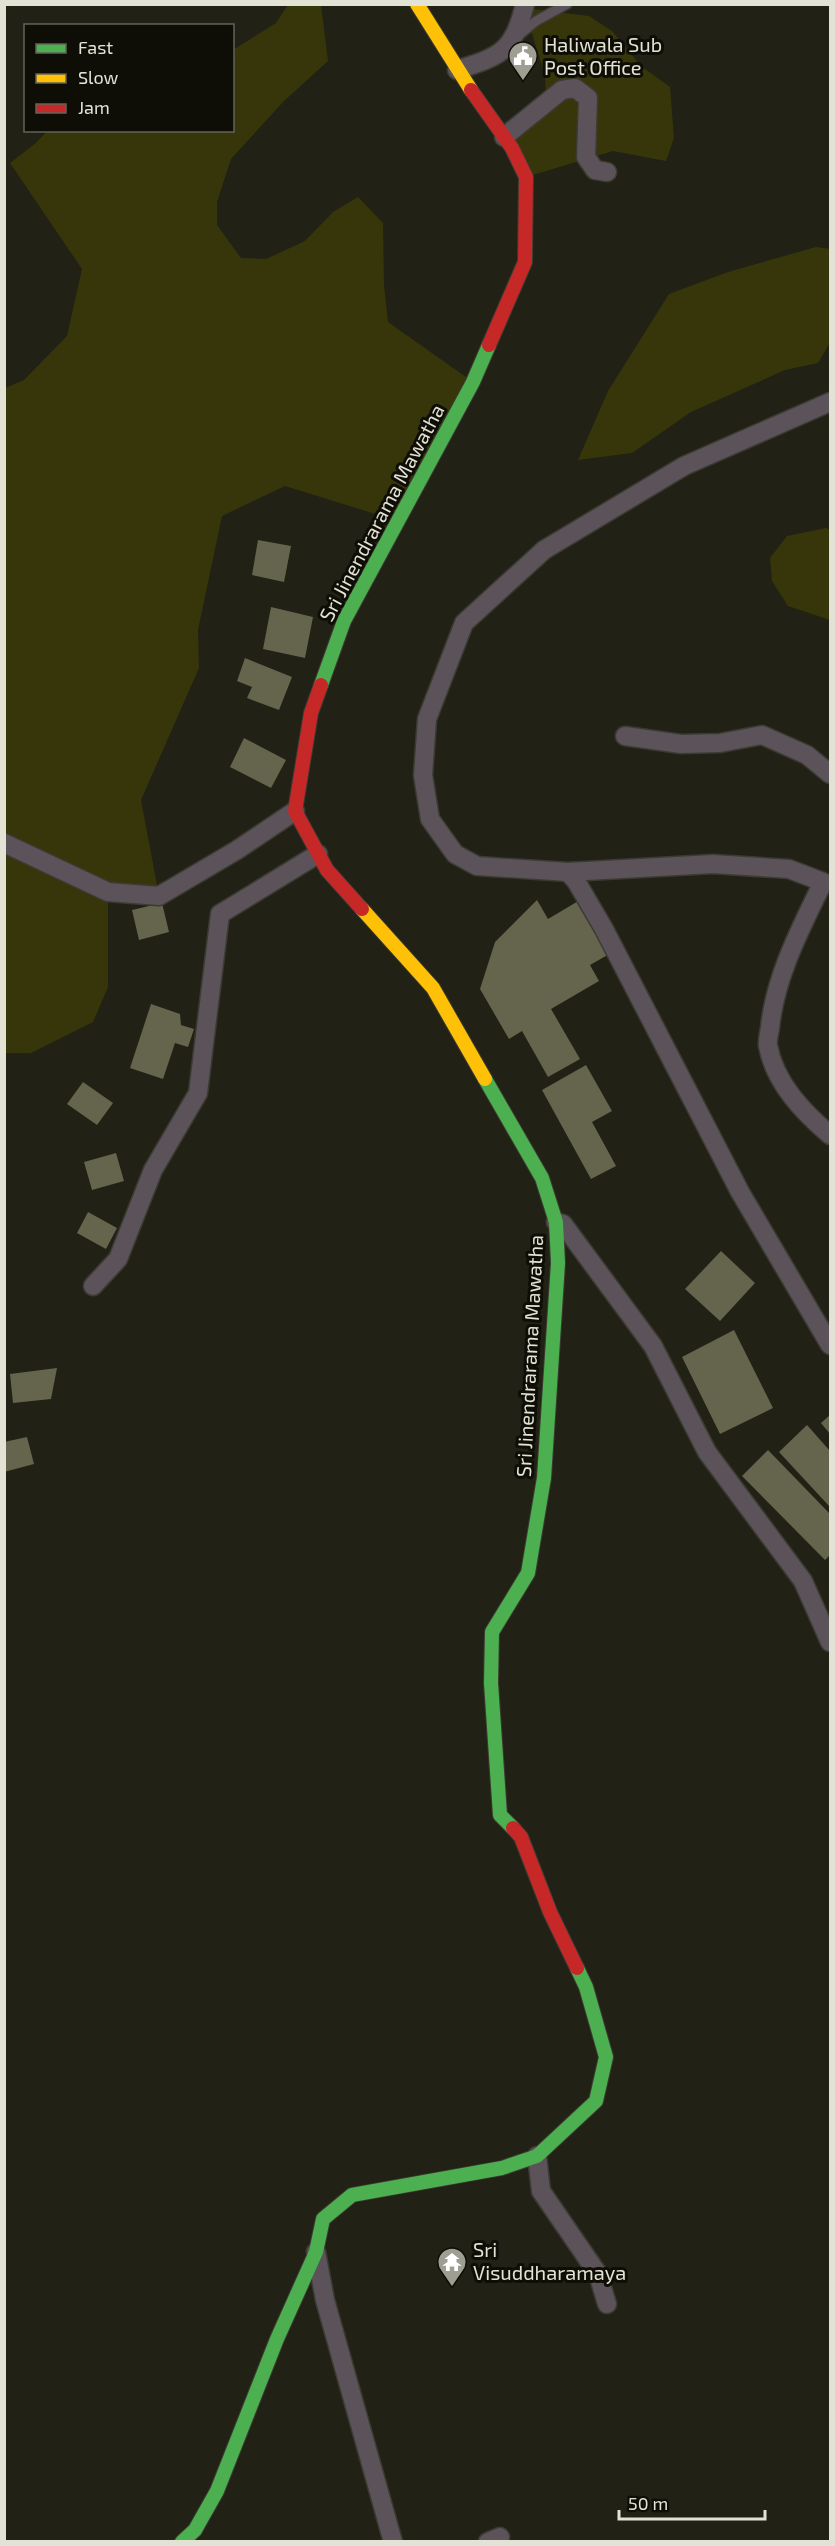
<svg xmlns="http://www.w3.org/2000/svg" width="835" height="2546" font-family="'Exo 2',sans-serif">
	<rect width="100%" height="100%" fill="#212116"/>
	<g fill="#37360a">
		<path d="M288 5H321L328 61 284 101 231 159 217 202V225L241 258 266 259 305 241 333 212 358 197 383 223 384 285 388 322 473 382 398 521 285 486 222 516 198 630 199 668 141 800 159 896 108 892V987L93 1022 31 1053H5V388L24 380 67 336 82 269 10 163 36 143 47 131 232 130 233 50 276 23Z"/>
		<path d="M524 8 589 16 612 31 641 66 670 87 674 138 666 161 613 151 526 177 504 137 546 96 545 75Z"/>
		<path d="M816 247 830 249V335L829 344 818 363 785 370 691 412 632 453 578 460 608 391 669 294 728 272Z"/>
		<path d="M826 528 830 530V620L788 606 772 581 770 558 787 536Z"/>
	</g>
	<g fill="#65644c">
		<path d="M258 540 291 546 284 582 252 575Z"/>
		<path d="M271 607 313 617 305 658 263 649Z"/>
		<path d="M245 658 292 677 279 710 247 698 252 687 237 681Z"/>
		<path d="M244 738 286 760 271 788 230 767Z"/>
		<path d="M537 900 548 919 580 900 611 953 590 965 599 981 551 1009 580 1059 548 1077 522 1031 509 1039 480 989 495 942Z"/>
		<path d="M162 903 169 932 139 940 132 910Z"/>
		<path d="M151 1004 180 1014 181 1025 194 1029 188 1047 175 1043 163 1079 130 1068Z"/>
		<path d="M586 1065 612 1111 592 1122 616 1166 591 1179 542 1090Z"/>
		<path d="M83 1082 113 1103 97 1125 67 1104Z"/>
		<path d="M116 1153 124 1181 92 1190 84 1162Z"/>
		<path d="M88 1212 117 1228 106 1249 77 1233Z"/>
		<path d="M721 1251 755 1283 720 1321 685 1289Z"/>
		<path d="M734 1330 773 1408 720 1434 682 1357Z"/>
		<path d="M57 1368 51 1399 13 1403 10 1374Z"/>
		<path d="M830 1415V1434L821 1423Z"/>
		<path d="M807 1425 830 1451V1507L779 1452Z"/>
		<path d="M27 1437 34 1464 4 1472V1442Z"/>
		<path d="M768 1450 830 1514V1555L825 1560 742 1476Z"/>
	</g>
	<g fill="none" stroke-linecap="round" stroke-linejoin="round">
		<g stroke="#3b3b32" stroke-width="12">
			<path id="lane" d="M519 35 536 21 567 4"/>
		</g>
		<g stroke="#3b3b32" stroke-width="21">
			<g id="street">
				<path d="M457 70C501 56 513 52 525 4"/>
				<path d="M504 137 562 90 575 88 588 98 586 157 595 170 607 172"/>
				<path d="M830 402 684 466 544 550 464 623 427 719 423 775 430 819 455 854 477 866 568 872 713 864 789 869 823 882C801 928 775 976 770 1028 769 1034 767 1041 768 1046 775 1083 803 1112 830 1135"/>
				<path d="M625 736 681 744 720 743 762 735 807 755 830 774"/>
				<path d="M4 843 108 892 159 896 237 850 295 811"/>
				<path d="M568 872 576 881 604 929 740 1192 830 1345"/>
				<path d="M556 1222 563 1224 653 1346 707 1452 803 1581 830 1642"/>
				<path d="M93 1286 118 1259 153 1170 198 1093 220 914 318 854"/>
				<path d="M537 2156 541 2191 598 2274 607 2304"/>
				<path d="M316 2252 325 2300 393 2542"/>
				<path d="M488 2542 500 2537"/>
			</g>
		</g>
		<g stroke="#3b3b32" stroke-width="16">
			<g id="fast">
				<path d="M321 685 344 621 473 382 489 345"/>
				<path d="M485 1079 542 1178 556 1222 558 1263 544 1478 528 1573 492 1632 491 1683 500 1815 513 1828"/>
				<path d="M182 2542 195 2530 217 2491 277 2339 316 2252 323 2219 352 2195 502 2168 537 2156 596 2101 606 2057 586 1987 577 1968"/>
			</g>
		</g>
		<g stroke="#3b3b32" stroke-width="16">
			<g id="slow">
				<path d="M417 4 471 90"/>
				<path d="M362 909 433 988 485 1079"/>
			</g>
		</g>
		<g stroke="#3b3b32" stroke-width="16">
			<g id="jam">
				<path d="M471 90 512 148 526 177 525 262 489 345"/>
				<path d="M321 685 311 713 295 811 327 870 362 909"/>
				<path d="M513 1828 521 1837 550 1912 577 1968"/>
			</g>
		</g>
		<use href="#lane" stroke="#5b525a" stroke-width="9"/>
		<use href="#street" stroke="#5b525a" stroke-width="18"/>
		<use href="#fast" stroke="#4caf50" stroke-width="14"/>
		<use href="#slow" stroke="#ffc107" stroke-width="14"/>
		<use href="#jam" stroke="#c62828" stroke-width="14"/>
	</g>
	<defs>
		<g id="civic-pin" transform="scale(1.5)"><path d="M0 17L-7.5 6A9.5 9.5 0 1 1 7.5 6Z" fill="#9e9e92" stroke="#0e0e06"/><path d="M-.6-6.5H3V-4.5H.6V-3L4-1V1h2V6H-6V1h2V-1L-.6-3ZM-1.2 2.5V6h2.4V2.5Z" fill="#fff"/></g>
		<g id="temple-pin" transform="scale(1.5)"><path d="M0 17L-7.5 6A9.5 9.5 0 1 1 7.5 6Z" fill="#9e9e92" stroke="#0e0e06"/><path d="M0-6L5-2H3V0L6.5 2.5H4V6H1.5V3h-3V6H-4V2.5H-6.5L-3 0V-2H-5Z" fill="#fff"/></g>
	</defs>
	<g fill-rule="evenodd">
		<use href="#civic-pin" x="523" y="56"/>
		<use href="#temple-pin" x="452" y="2262"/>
	</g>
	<g text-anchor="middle" stroke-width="6" stroke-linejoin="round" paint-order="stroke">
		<g font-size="20" fill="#e2e2d5" stroke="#0e0e06" text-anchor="start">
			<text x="544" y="52">Haliwala Sub<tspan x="544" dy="23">Post Office</tspan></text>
			<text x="473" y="2257">Sri<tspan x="473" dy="23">Visuddharamaya</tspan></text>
		</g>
		<g font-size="20" fill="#e2e2d5" stroke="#0e0e06">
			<text transform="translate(382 513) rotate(-62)" y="7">Sri Jinendrarama Mawatha</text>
			<text transform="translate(530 1356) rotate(-87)" y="7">Sri Jinendrarama Mawatha</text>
		</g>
	</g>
	<rect width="835" height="2546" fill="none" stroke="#e2e2d5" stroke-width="12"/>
	<rect x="24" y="24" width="210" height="108" fill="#0e0e06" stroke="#636359" stroke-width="1.5"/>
	<rect x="36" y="44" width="30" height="9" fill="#4caf50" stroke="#636359" stroke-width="1.5"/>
	<text x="78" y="54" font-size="18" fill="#e2e2d5">Fast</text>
	<rect x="36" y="74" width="30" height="9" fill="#ffc107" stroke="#636359" stroke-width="1.5"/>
	<text x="78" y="84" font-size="18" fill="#e2e2d5">Slow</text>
	<rect x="36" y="104" width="30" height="9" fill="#c62828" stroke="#636359" stroke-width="1.5"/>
	<text x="78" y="114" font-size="18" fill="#e2e2d5">Jam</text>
	<path d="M619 2510v9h146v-9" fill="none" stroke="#e2e2d5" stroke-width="3"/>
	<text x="628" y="2510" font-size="18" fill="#e2e2d5" stroke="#0e0e06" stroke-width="4.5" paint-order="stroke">50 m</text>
</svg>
